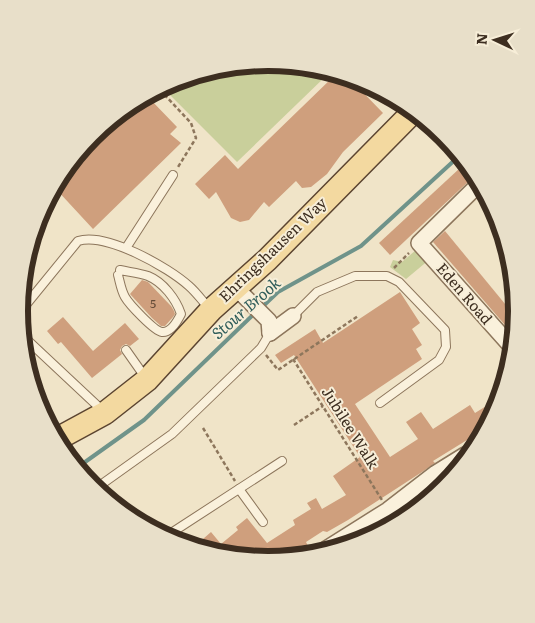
<svg xmlns="http://www.w3.org/2000/svg" width="535" height="623" font-family="Literata,serif">
	<rect width="100%" height="100%" fill="#f0e4c8"/>
	<g fill="#c9cf9b">
		<path d="M268 63 327 75 237 162 163 88 173 82Z"/>
		<path d="M416 250 430 259 406 279 390 267 393 260 402 262Z"/>
	</g>
	<g fill="none" stroke-linecap="round" stroke-linejoin="round">
		<g stroke="#6f938a" stroke-width="4">
			<path d="M260 309 278 292 361 246 458 157"/>
			<path d="M78 467 144 420 255 313"/>
		</g>
	</g>
	<g fill="#cf9f7d">
		<path d="M334 76 350 79 383 113 343 152 327 174 311 187 302 188 296 181 269 207 264 202 249 220 240 222 231 218 216 192 209 199 195 184 225 155 238 169Z"/>
		<path d="M149 98 177 127 170 134 181 143 93 229 56 189 92 135Z"/>
		<path d="M460 168 470 180 390 255 379 243Z"/>
		<path d="M445 231 515 316 512 333 433 242Z"/>
		<path d="M142 280 148 282 171 306 174 311 175 314 173 317 165 326H161L152 318 130 294Z"/>
		<path d="M400 292 420 323 412 329 422 345 416 349 422 359 355 404 390 457 418 439 406 422 421 412 433 429 470 405 475 413 499 398 497 407 480 432 433 461 435 463 422 472 348 520 327 532 323 531 306 542 308 546 293 555 267 560 195 546 211 532 221 544 238 530 236 527 247 518 267 543 295 525 293 520 311 509 307 503 316 498 322 509 346 495 333 476 360 457 294 355 281 363 275 355 315 329 323 343Z"/>
		<path d="M63 317 93 351 125 323 139 339 130 346 126 344 122 346 120 350 122 354 92 378 61 342 58 344 47 331Z"/>
	</g>
	<g fill="none" stroke-linecap="round" stroke-linejoin="round">
		<g stroke="#8d765c" stroke-width="10">
			<g id="lane">
				<path d="M126 248 173 175"/>
				<path d="M118 275C120 282 121 290 125 297 129 304 154 331 162 332 171 333 178 320 181 314 176 299 163 282 148 276 139 273 129 272 120 270"/>
				<path d="M293 316 317 292 355 276H387L399 282 445 330 446 347 439 360 380 403"/>
				<path d="M20 317 25 306 78 241C106 232 168 267 189 286 197 293 203 302 210 309"/>
				<path d="M24 337 103 411"/>
				<path d="M126 350 145 377"/>
				<path d="M95 489 172 434 261 348 270 333"/>
				<path d="M239 489 263 522"/>
				<path d="M165 537 282 461"/>
			</g>
		</g>
		<g stroke="#8d765c" stroke-width="18">
			<g id="street">
				<path d="M477 186 419 243 510 345"/>
				<path d="M236 288 269 321 270 333"/>
				<path d="M270 333 293 316"/>
				<path d="M326 549 388 510 436 473 465 455"/>
			</g>
		</g>
		<g stroke="#5b4430" stroke-width="25">
			<path id="primary" d="M59 438 105 413 147 380 211 310 267 260 411 114"/>
		</g>
		<g stroke="#8d765c" stroke-width="2.5" stroke-dasharray="4 2.5" stroke-linecap="butt">
			<path d="M160 90 191 123 196 138 178 167"/>
			<path d="M431 127 459 158"/>
			<path d="M394 268 409 253"/>
			<path d="M266 355 278 370 358 316"/>
			<path d="M293 359 382 500"/>
			<path d="M294 425 323 406"/>
			<path d="M203 428 235 481"/>
		</g>
		<use href="#lane" stroke="#faf1dc" stroke-width="8"/>
		<use href="#street" stroke="#faf1dc" stroke-width="15"/>
		<use href="#primary" stroke="#f3d9a0" stroke-width="22"/>
	</g>
	<g text-anchor="middle" stroke-width="4" stroke-linejoin="round" paint-order="stroke">
		<g font-size="12" fill="#624a37">
			<text x="153" y="308">5</text>
		</g>
		<g font-size="15" fill="#3d2e20" stroke="#f7eed8">
			<text transform="translate(273 250) rotate(-44)" y="5">Ehringshausen Way</text>
			<text transform="translate(464 294) rotate(49)" y="5">Eden Road</text>
			<text transform="translate(350 428) rotate(58)" y="5">Jubilee Walk</text>
		</g>
		<g font-size="16" font-style="italic" fill="#2f5d5a" stroke="#f7eed8">
			<text transform="translate(246 308) rotate(-41)" y="6">Stour Brook</text>
		</g>
	</g>
	<path d="M0 0H535V623H0ZM28 311a240 240 0 1 1 480 0a240 240 0 1 1-480 0Z" fill="#e8dfc9" fill-rule="evenodd"/>
	<path fill="none" stroke="#3d2e20" stroke-width="6" d="M28 311a240 240 0 1 1 480 0a240 240 0 1 1-480 0Z"/>
	<g transform="translate(495 40) rotate(274)" stroke="#f7eed8" stroke-width="4" paint-order="stroke">
	<path d="M0-4L9 19L0 12L-9 19Z" fill="#3d2e20"/>
	<text y="-8" font-size="14" font-weight="bold" text-anchor="middle" fill="#3d2e20">N</text>
	</g>
</svg>
